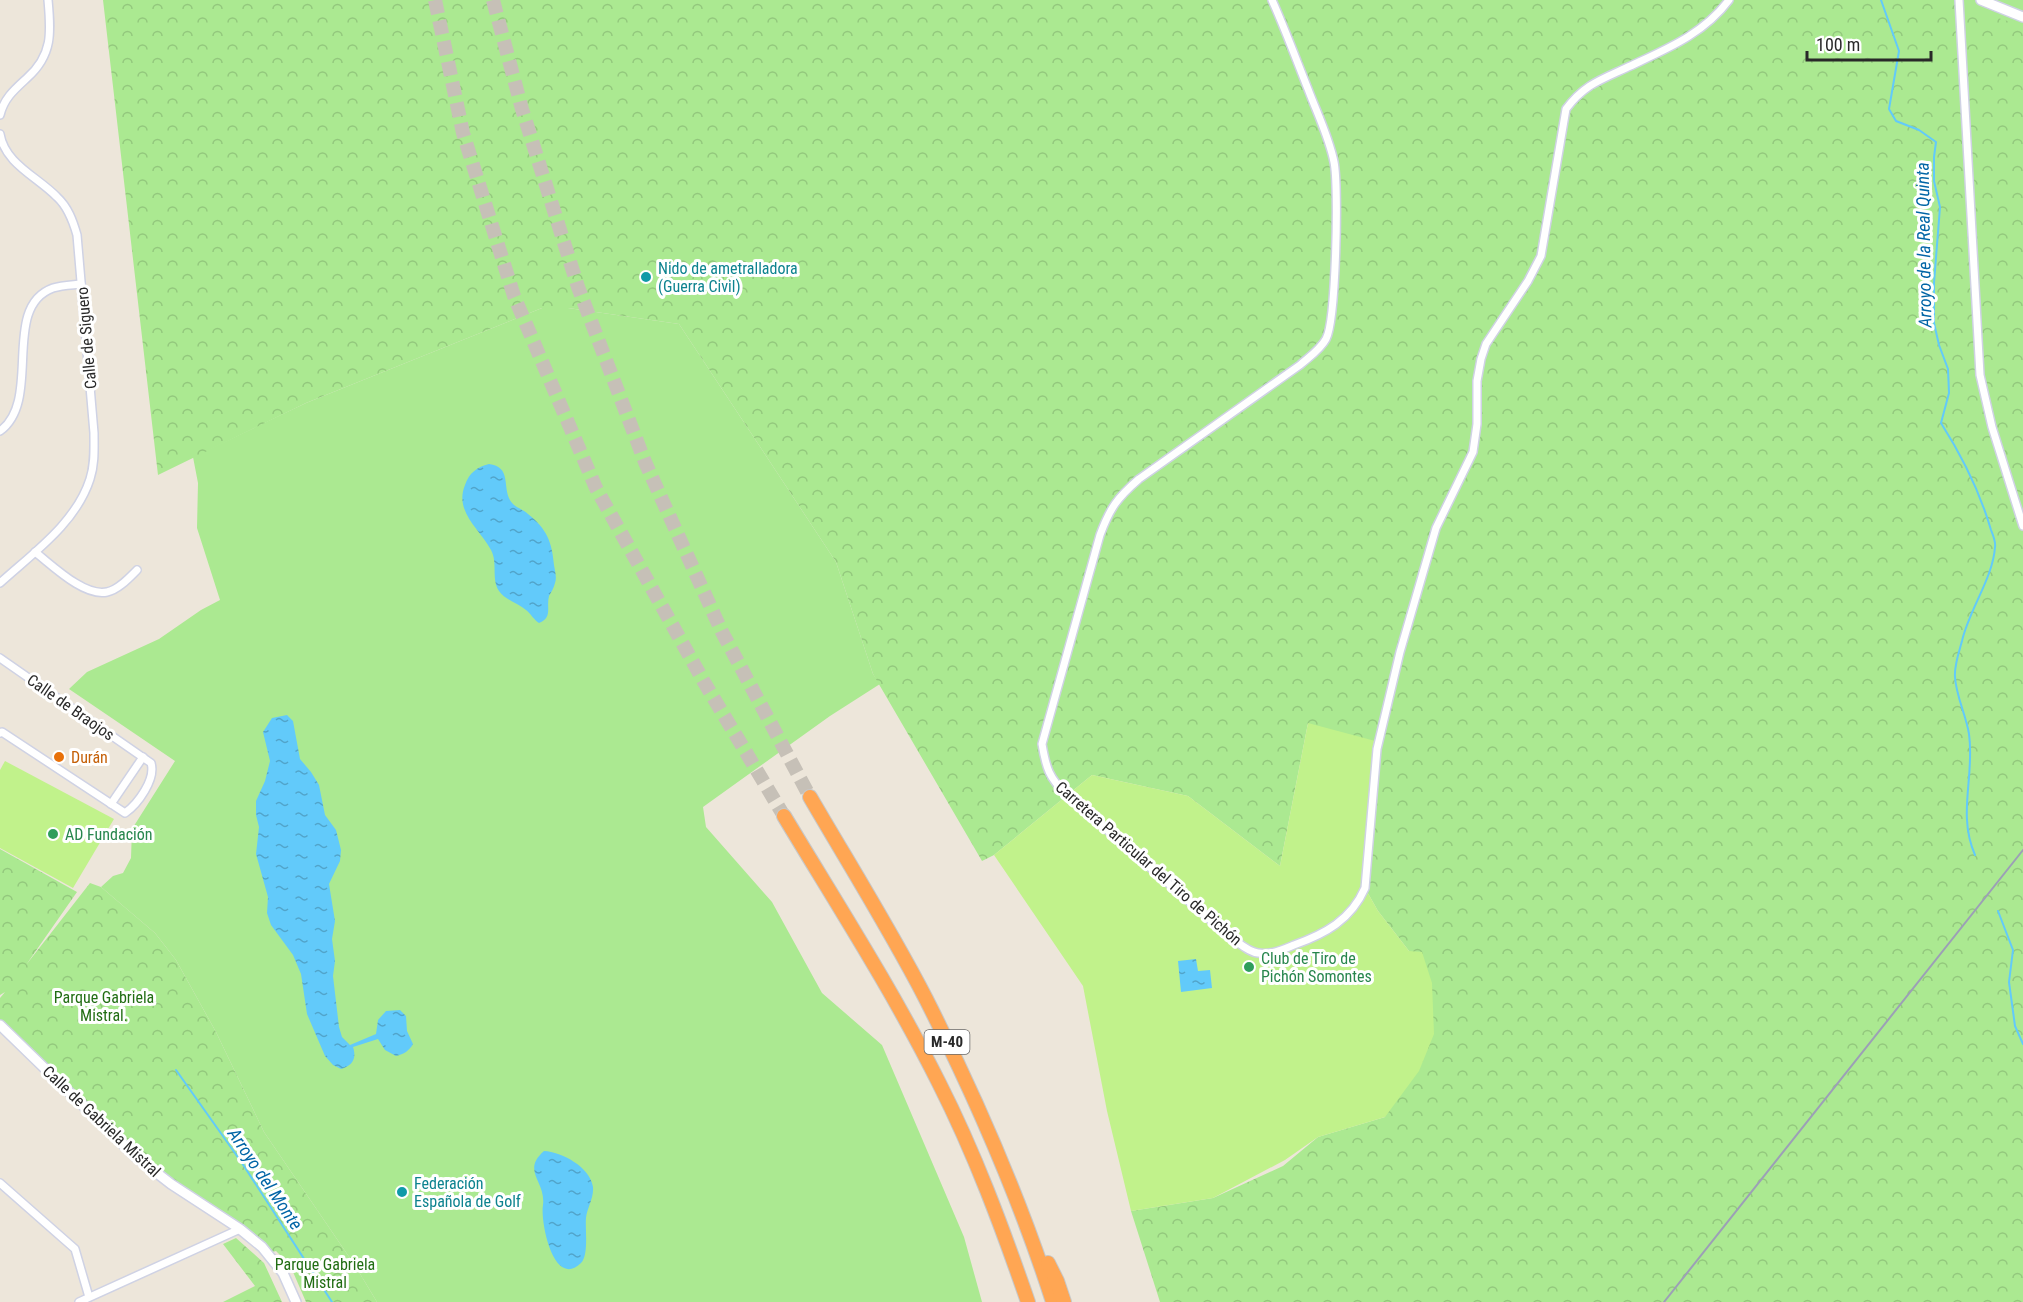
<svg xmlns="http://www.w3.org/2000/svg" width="2023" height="1302" font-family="'Roboto Condensed',sans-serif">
	<defs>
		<pattern id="forest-crowns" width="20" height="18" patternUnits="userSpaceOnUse" patternTransform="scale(1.5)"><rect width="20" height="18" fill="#abe991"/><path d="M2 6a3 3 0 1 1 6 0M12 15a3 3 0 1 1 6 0" fill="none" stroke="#93c87d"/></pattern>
		<pattern id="water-ripples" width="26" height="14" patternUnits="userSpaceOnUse" patternTransform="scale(1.5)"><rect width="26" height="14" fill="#62cafa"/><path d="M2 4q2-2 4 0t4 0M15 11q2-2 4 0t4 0" fill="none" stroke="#51a4ca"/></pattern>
	</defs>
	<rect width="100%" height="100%" fill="#ede6da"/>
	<g fill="#abe991">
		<path d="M1919 0H2023V28Z"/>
		<path d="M542 308H568L679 324 836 562 873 674 880 684 830 716 703 807 706 827 772 902 822 993 882 1045 964 1237 982 1302H377L356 1267 264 1132 216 1032 176 960 155 933 101 887 113 876 123 873 131 858 132 829 175 761 69 689 87 672 159 639 201 610 220 600 197 528 198 483 193 457 306 403Z"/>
	</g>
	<g fill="url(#forest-crowns)">
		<path d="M103 0H1942L2023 26V1302H1160L1131 1211 1213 1198 1283 1166 1318 1137 1385 1117 1409 951 1378 911 1365 888 1308 723 1280 866 1188 796 1092 775 994 855 982 861 873 674 836 562 679 324 568 308H542L306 403 158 475Z"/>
		<path d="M0 849 77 892 26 965 90 883 101 887 155 933 176 960 216 1032 264 1132 356 1267 377 1302H306L290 1265 276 1251 266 1254 171 1184 0 1025V998L5 992 0 995Z"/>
		<path d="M236 1238 264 1263 282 1302H223L255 1286 223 1244Z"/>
	</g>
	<g fill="#c1f28b">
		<path d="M1308 723 1379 742 1365 888 1378 911 1409 951 1422 952 1432 983 1434 1034 1419 1071 1385 1117 1318 1137 1285 1160 1213 1198 1131 1211 1107 1111 1083 986 994 855 1092 775 1188 796 1280 866Z"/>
		<path d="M5 761 114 819 73 888 0 848V770Z"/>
	</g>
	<g fill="url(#water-ripples)">
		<path d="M489 464C514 467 500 491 513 504 517 508 524 510 528 514 547 529 552 542 554 565 555 571 557 578 555 583 554 588 551 592 549 596 546 607 553 618 539 623 534 620 531 614 526 610 518 603 505 600 499 591 491 579 498 563 491 550 480 529 454 512 465 485 469 473 477 467 489 464Z"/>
		<path d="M287 715 293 721 300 759 311 772 319 785 325 815 336 830 341 850 340 861 329 884 335 921 332 939 335 961 333 976 339 1027 342 1037 350 1045 376 1034 378 1020 386 1011 400 1010 406 1016 407 1031 413 1044C409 1051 404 1054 396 1056L385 1050 378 1039 353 1047C357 1059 352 1066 341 1069L333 1065 325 1056 307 1014 301 974 293 955 271 925 267 913 268 897 256 854 259 827 256 815V801L265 781 270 761 263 732 272 718Z"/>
		<path d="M1196 959 1198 971 1210 970 1212 988 1181 992 1178 961Z"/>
		<path d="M544 1151C562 1152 590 1167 593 1187 594 1198 587 1208 586 1218 585 1229 589 1255 581 1263 553 1290 540 1220 543 1205 546 1181 521 1171 544 1151Z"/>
	</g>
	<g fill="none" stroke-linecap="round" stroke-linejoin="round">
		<g stroke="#62cafa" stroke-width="2">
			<path d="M1881 0 1899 51 1889 109 1896 121 1919 130 1936 142 1934 157V181L1940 207 1934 283V323L1939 345 1948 369 1949 393 1941 423C1962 456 1980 492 1991 530 1993 535 1996 542 1995 547 1993 578 1969 610 1962 641 1959 652 1954 666 1955 677 1956 696 1966 715 1969 734 1975 776 1957 814 1975 855"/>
			<path d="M1998 911 2013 950 2009 982 2015 1026 2023 1044"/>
			<path d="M176 1070 242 1163 332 1302"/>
		</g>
		<g stroke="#c6c0b7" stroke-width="14" stroke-dasharray="14 7" stroke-linecap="butt">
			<path d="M435 0 463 133 514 296 596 488 704 682 784 816"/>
			<path d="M493 0 522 109 578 287 645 462 722 632 810 797"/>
		</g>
		<g stroke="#cfd2e4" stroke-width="10">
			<g id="minor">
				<path d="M1272 0C1285 29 1296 59 1308 89 1317 113 1329 137 1334 162 1339 186 1336 321 1326 339 1320 350 1309 357 1300 365L1139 479C1117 498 1110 508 1100 535L1042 744C1046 768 1049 778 1067 795L1230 937C1238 942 1248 952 1258 953 1271 955 1282 950 1294 945 1325 934 1351 920 1365 888L1377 749 1400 652 1436 528 1473 452 1477 424V381L1481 359 1486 344 1528 281 1541 256 1566 109C1584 85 1600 80 1626 68 1664 50 1703 35 1729 0"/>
				<path d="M1959 0 1980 375 1992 427 2023 526"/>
				<path d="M0 115C4 98 15 89 27 78 53 55 51 32 48 0"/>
				<path d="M0 134C5 164 38 177 57 197 68 207 73 221 77 235L94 433C94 448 95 464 90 479 76 523 33 553 0 583"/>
				<path d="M0 431C43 400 0 307 53 288 62 285 72 285 81 284"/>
				<path d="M35 552C52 565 84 597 107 592 118 590 129 578 137 570"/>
				<path d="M0 658 151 763C156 779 138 804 125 813L2 732 0 733"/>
				<path d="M111 804 143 757"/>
				<path d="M0 1183 75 1249 89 1297"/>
				<path d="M79 1302 240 1229"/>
			</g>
		</g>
		<g stroke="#cfd2e4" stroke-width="12">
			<g id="tertiary">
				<path d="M1981 0 2023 17"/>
				<path d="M0 1025 135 1156 171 1184 240 1229 262 1247 283 1273 296 1302"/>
			</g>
		</g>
		<g stroke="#c7c7c7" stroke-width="16">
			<g id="motorway">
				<path d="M810 797C849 864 891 931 926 999 975 1096 1020 1199 1053 1302"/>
				<path d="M784 816C837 904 893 991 939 1083 975 1154 1002 1227 1028 1302"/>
				<path d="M1048 1263 1057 1281 1064 1302"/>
			</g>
		</g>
		<use href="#minor" stroke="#fff" stroke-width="7"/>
		<use href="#tertiary" stroke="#fff" stroke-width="9"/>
		<use href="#motorway" stroke="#ffa653" stroke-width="14"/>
		<path stroke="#9c9fb6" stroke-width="2" d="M1664 1302 2023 850"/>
	</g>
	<g fill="#0f9aa8" stroke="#fff" stroke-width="2">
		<circle cx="646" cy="277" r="6"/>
		<circle cx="402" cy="1192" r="6"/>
	</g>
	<circle fill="#e8710a" stroke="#fff" stroke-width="2" cx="59" cy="757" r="6"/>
	<g fill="#2e9e5b" stroke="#fff" stroke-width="2">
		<circle cx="53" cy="834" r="6"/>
		<circle cx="1249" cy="967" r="6"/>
	</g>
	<g text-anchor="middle" stroke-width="6" stroke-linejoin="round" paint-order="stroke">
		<rect fill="#fff" stroke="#696969" stroke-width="1.5" x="924.5" y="1030" width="45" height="24" rx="4.5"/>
		<g font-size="15" font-weight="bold" fill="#292929">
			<text x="947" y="1047">M-40</text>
		</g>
		<g font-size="16" fill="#0d838f" stroke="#fff" text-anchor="start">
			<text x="658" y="274">Nido de ametralladora<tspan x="658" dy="18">(Guerra Civil)</tspan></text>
			<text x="414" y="1189">Federación<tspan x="414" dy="18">Española de Golf</tspan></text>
		</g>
		<g font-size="16" fill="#292929" stroke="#fff">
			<text transform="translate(86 338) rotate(-95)" y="6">Calle de Siguero</text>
			<text transform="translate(71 707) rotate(35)" y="6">Calle de Braojos</text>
			<text transform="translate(1149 863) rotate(41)" y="6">Carretera Particular del Tiro de Pichón</text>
			<text transform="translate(102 1121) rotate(43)" y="6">Calle de Gabriela Mistral</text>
		</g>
		<g font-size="16" fill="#c56008" stroke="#fff" text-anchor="start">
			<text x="71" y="763">Durán</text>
		</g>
		<g font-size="16" fill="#27864d" stroke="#fff" text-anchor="start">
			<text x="65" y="840">AD Fundación</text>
			<text x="1261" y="964">Club de Tiro de<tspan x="1261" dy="18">Pichón Somontes</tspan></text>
		</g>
		<g font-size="16" fill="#216d13" stroke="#fff">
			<text x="104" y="1003">Parque Gabriela<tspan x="104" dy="18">Mistral.</tspan></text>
			<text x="325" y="1270">Parque Gabriela<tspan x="325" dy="18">Mistral</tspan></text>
		</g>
		<g font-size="18" font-style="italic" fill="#0165a6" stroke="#fff">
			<text transform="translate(1924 245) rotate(-91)" y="6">Arroyo de la Real Quinta</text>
			<text transform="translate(265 1179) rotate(56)" y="6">Arroyo del Monte</text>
		</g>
	</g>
	<path d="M1807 51v9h124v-9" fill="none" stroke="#292929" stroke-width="3"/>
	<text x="1816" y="51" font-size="18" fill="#292929" stroke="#ffffff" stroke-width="4.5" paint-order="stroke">100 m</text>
</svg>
